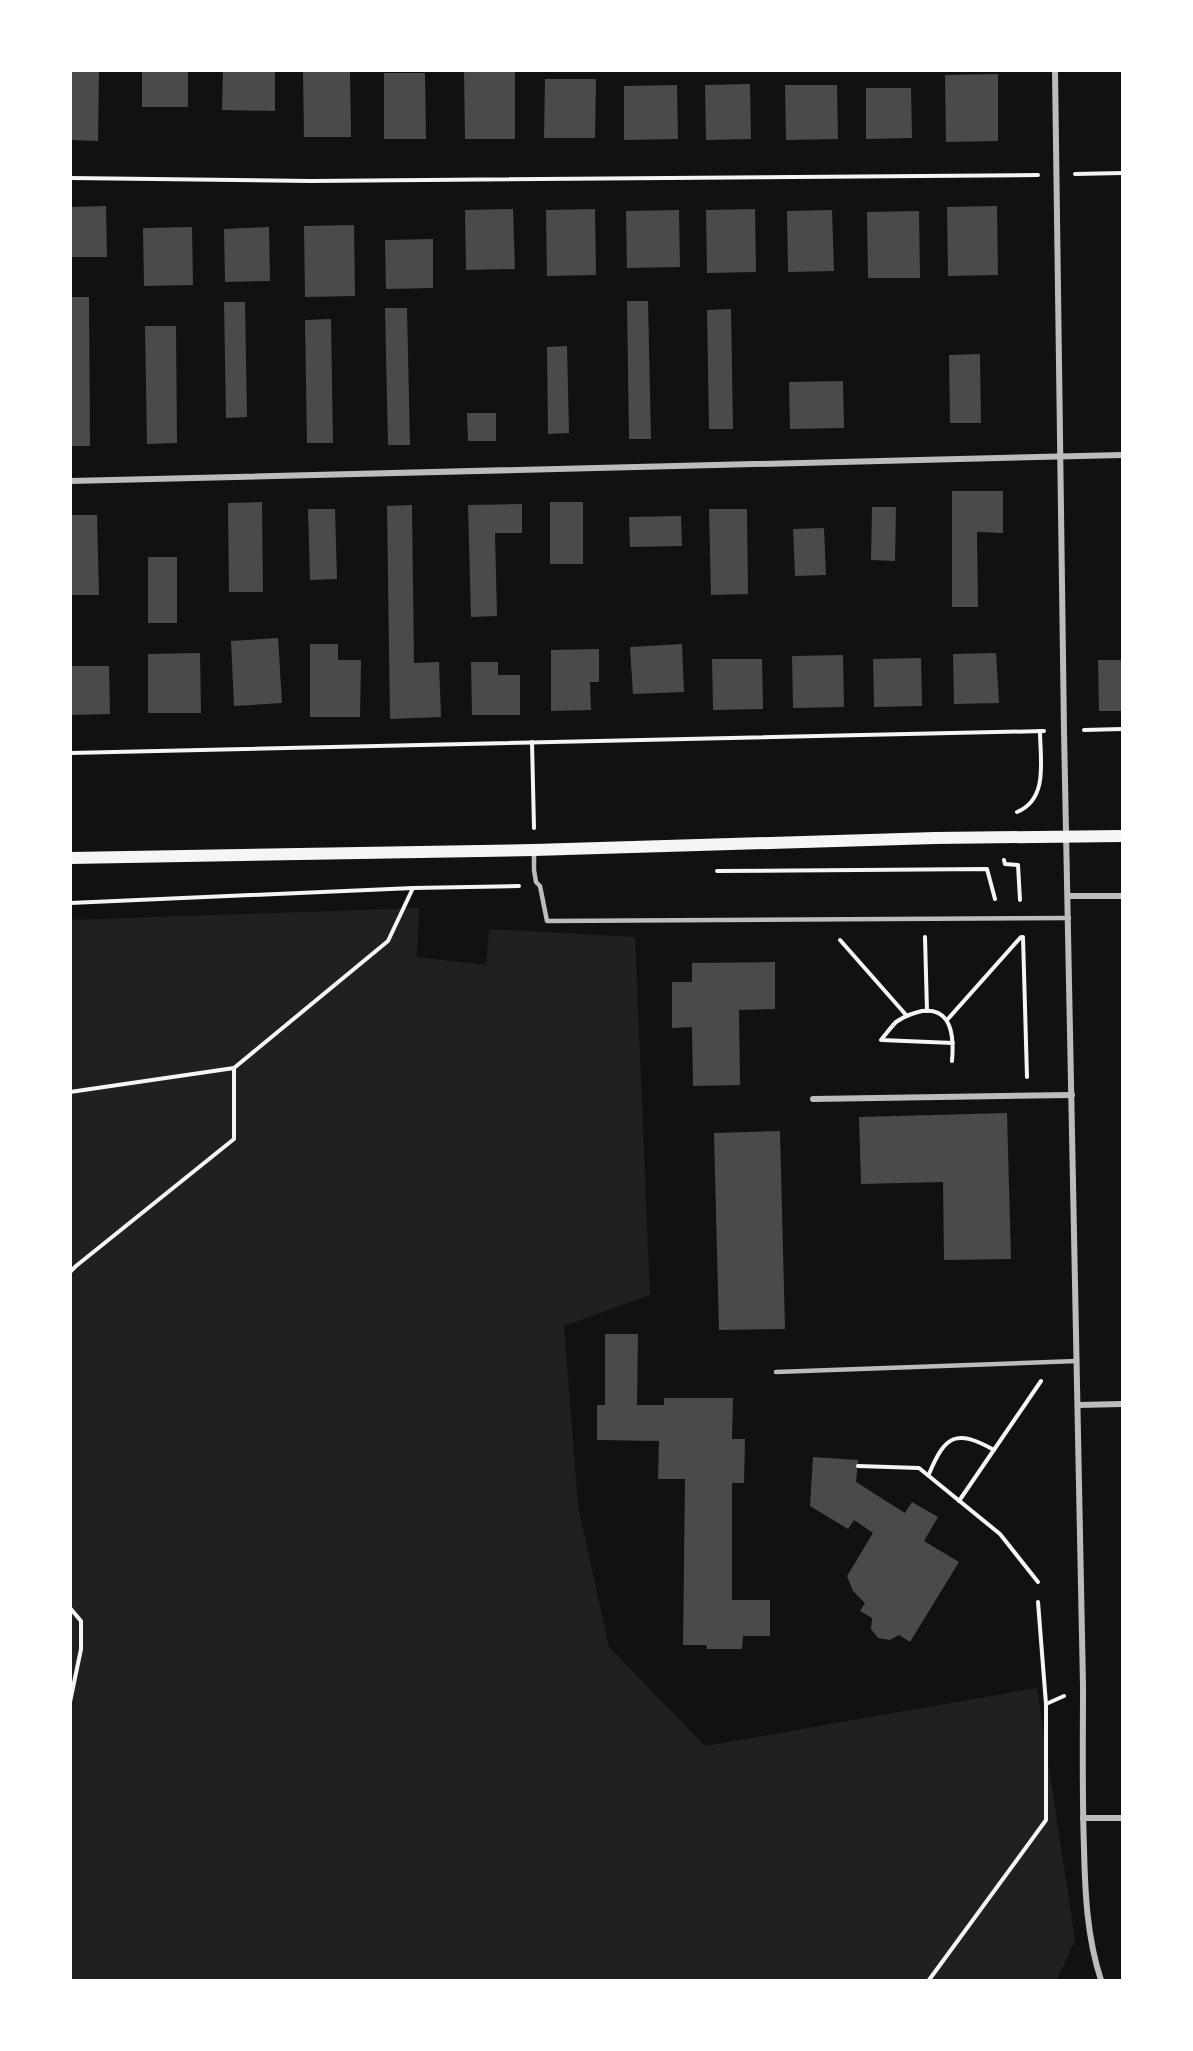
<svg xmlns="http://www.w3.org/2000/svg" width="1193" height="2051" font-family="'Source Sans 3',sans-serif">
	<rect width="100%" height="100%" fill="#111"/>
	<path fill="#202020" d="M419 908 417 957 486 965 489 929 635 937 650 1295 564 1326 578 1506 609 1647 705 1746 1037 1688 1075 1940 1057 1980H71L70 920Z"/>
	<g fill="#4a4a4a">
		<path d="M70 70H99L98 141 70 140Z"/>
		<rect x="142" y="70" width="46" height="37"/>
		<path d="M223 70H275V111L222 110Z"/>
		<path d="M350 70 351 137H304L303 71Z"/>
		<path d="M464 70H515V139H465Z"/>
		<path d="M384 73H425L426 139H384Z"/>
		<path d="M998 74V141L946 142 945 75Z"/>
		<path d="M545 79H596L595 138H544Z"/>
		<path d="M750 84 751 139 706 140 705 85Z"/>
		<path d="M677 85 678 139 624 140V86Z"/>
		<path d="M785 85H837L838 139 786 140Z"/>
		<path d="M866 88H911L912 138 866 139Z"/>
		<path d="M106 206 107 257H70V207Z"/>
		<path d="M997 206 998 275 948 276 947 207Z"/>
		<path d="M513 209 515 269 466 270 465 210Z"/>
		<path d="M595 209 596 275 547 276 546 210Z"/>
		<path d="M755 209 756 272 707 273 706 210Z"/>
		<path d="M679 210 680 267 627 268 626 211Z"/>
		<path d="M832 210 834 271 788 272 787 211Z"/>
		<path d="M919 211 920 278H868L867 212Z"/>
		<path d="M354 225 355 296 305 297 304 226Z"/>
		<path d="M192 227 193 285 144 286 143 228Z"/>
		<path d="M269 227 270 281 225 282 224 229Z"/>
		<path d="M433 239V288L386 289 385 240Z"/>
		<path d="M70 297H89L90 446H70Z"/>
		<path d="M627 301H648L651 439H629Z"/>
		<path d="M224 302H245L247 417 226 418Z"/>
		<path d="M385 308H407L410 445H388Z"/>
		<path d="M731 309 733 429H709L707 310Z"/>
		<path d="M331 319 333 443H307L305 320Z"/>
		<path d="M145 326H176L177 443 147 444Z"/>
		<path d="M567 346 569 433 548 434 547 347Z"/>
		<path d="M980 354 981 423H950L949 355Z"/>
		<path d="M843 381 844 428 790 429 789 382Z"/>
		<path d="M467 413H496V441H468Z"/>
		<path d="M952 491H1003V533L977 532 978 607H952Z"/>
		<path d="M262 502 263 592H229L228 503Z"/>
		<rect x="550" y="502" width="33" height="62"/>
		<path d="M522 504V533H495L497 616 471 617 468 505Z"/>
		<path d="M412 505 414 663 439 662 441 717 390 719 387 506Z"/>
		<path d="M872 507H896L895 561 871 560Z"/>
		<path d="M308 509H335L337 579 310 580Z"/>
		<path d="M709 509H747L748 594 711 595Z"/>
		<path d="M70 515H97L99 595H70Z"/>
		<path d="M681 516 682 546 630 547 629 517Z"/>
		<path d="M824 528 826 575 795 576 793 529Z"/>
		<rect x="148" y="557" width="29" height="66"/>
		<path d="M278 638 282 703 234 706 231 641Z"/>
		<path d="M310 644H338V660H361L360 717H310Z"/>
		<path d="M682 644 684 692 633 694 630 647Z"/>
		<path d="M599 649V682H590L591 710 551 711V650Z"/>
		<path d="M200 653 201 713H148V654Z"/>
		<path d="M996 653 999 703 954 704 953 654Z"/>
		<path d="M843 655 844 707 793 708 792 656Z"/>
		<path d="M921 658 922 706 874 707 873 659Z"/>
		<path d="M712 659H762L763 709 713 710Z"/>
		<path d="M1098 660H1122V711H1099Z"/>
		<path d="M471 662H498V675H520V715H472Z"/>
		<path d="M70 666H109L110 714 70 715Z"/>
		<path d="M775 962V1009L739 1010 740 1085 693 1086 692 1027 672 1028V982H692V963Z"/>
		<path d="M1007 1113 1011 1259 944 1260 943 1182 861 1184 859 1117Z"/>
		<path d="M780 1131 785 1329 719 1330 714 1133Z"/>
		<path d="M605 1334H638L637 1405H664V1398H733L732 1439H745L744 1483H732V1600H770V1636H743L742 1649H707L706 1645H683L685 1479H658L659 1441 597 1440V1405H605Z"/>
		<path d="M813 1457 858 1460 856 1482 905 1513 912 1502 938 1517 924 1541 959 1562 910 1642 899 1635 890 1640 878 1638 871 1629 872 1618 860 1611 865 1603 853 1591 847 1576 873 1533 854 1520 848 1529 810 1506Z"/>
	</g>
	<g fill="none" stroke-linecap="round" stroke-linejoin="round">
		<g stroke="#f5f5f5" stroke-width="4">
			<path d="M1075 174 1122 173"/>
			<path d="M70 178 311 181 1038 175"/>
			<path d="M1084 730 1122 729"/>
			<path d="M532 742 534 828"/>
			<path d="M70 753 1044 731"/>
			<path d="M1017 812C1049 799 1040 759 1040 731"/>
			<path d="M1004 860 1005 864 1018 865 1020 900"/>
			<path d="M717 871 987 869 995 899"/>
			<path d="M70 903 413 888 519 886"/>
			<path d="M925 937 927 1011"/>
			<path d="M1023 937 1027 1077"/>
			<path d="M840 940 907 1016"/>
			<path d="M947 1020 1021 937"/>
			<path d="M952 1061C954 1039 953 1007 922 1011 913 1013 903 1017 896 1022 891 1027 886 1034 881 1040L953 1043"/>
			<path d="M234 1068 388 941 413 888"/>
			<path d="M70 1092 234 1068V1139L76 1266 70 1272"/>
			<path d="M858 1466 919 1468 1000 1534 1038 1582"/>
			<path d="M929 1474C945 1436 955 1428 994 1450"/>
			<path d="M959 1501 1041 1381"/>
			<path d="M1038 1602 1046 1704"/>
			<path d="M70 1608 81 1621V1649L70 1702"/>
			<path d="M929 1980 1046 1820V1704L1064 1696"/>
		</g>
		<g stroke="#bcbcbc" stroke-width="4.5">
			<path d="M534 850V870L536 882 540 886 547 921 1069 918"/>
			<path d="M776 1372 1077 1361"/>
		</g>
		<g stroke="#bcbcbc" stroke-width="6">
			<path d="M1055 70 1064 731 1083 1686C1083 1740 1082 1794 1084 1848 1085 1892 1087 1938 1101 1980"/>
			<path d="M70 481 1122 455"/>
			<path d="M1068 896H1122"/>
			<path d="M813 1099 1072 1095"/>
			<path d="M1078 1405 1122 1404"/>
			<path d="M1083 1818H1122"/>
		</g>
		<path stroke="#f5f5f5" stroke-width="12" d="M70 858 534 850 935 838 1122 836"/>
	</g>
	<rect width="1193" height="2051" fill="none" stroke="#ffffff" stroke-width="144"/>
</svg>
